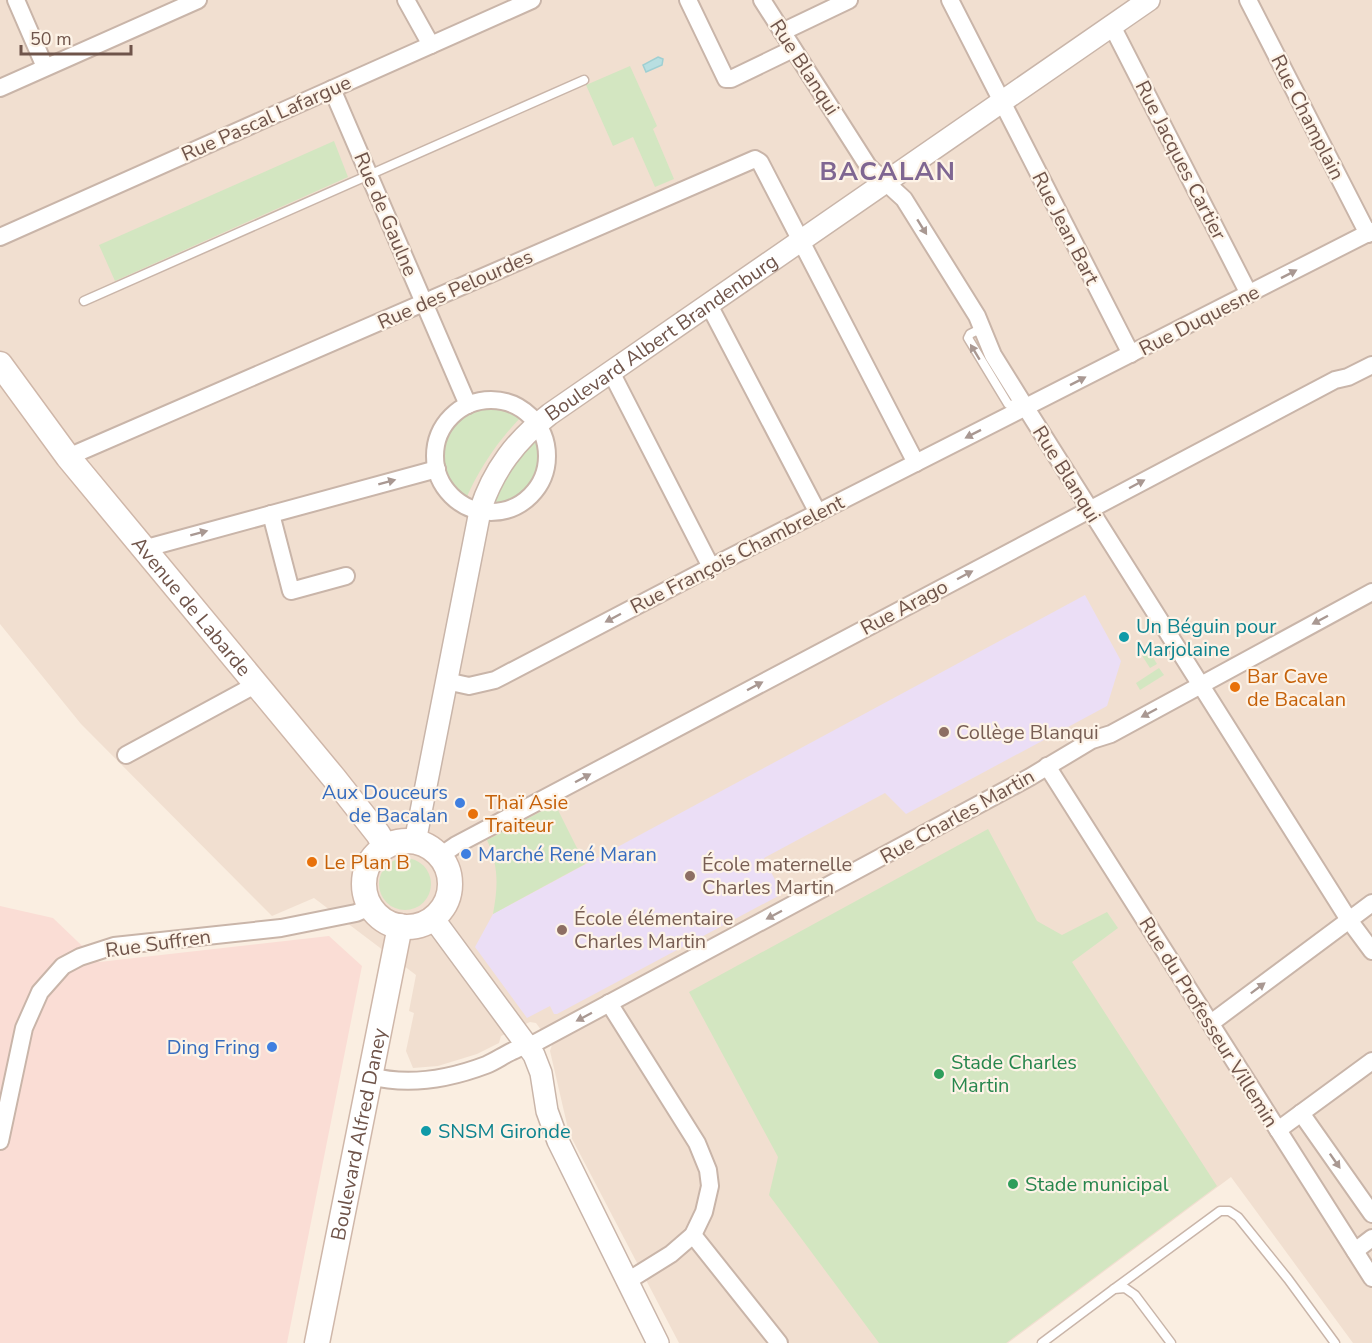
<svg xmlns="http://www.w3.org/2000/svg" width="1372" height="1343" font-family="'Nunito Sans',sans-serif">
	<rect width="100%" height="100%" fill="#faeee1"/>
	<path fill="#f1dfd0" d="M0 0H1372V1343H1353L1231 1177 1008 1343H679L569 1133 550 1051 552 1045 536 1023 530 1022 501 1036 499 1043 477 1054 438 1066 413 1068 406 1051 414 1013 409 1011 416 975 314 898 272 916 81 724 0 624Z"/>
	<path fill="#faddd5" d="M0 906 53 918 99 962 329 936 362 966 287 1343H0Z"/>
	<path fill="#ebdef6" d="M1085 595 1121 661 1107 706 906 814 885 793 764 858 782 894 557 1014H554L550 1006 527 1018 475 947 493 914Z"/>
	<g fill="#d3e6c1">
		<path d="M630 66 657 126 653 129 674 179 655 187 633 137 613 146 586 85Z"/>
		<path d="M334 141 348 177 115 281 99 245Z"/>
		<path d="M489 404 514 411 521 417C497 442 479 469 465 501 459 495 449 489 445 481 433 458 443 424 466 409 472 405 481 405 489 404Z"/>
		<path d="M540 436 545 443C549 474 521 500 493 506 500 479 518 454 540 436Z"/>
		<path d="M1146 646 1157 664 1150 668 1139 651Z"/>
		<path d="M1159 668 1164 675 1140 690 1136 683Z"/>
		<path d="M555 804 585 864 493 914C498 887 499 866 487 840Z"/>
		<path d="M988 829 1037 921 1062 935 1107 912 1118 928 1072 962 1217 1186 1006 1343H879L769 1195 778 1157 689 992Z"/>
		<circle cx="405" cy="884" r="26"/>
	</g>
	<path fill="#b8dfe1" stroke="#9fcfd2" stroke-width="1.5" d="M658 57 663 59 662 65 646 72 643 65Z"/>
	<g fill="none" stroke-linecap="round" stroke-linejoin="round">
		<g stroke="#c9b5a9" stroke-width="11">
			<g id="service">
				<path d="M84 301 584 80"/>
				<path d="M985 335 976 331 970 334 968 338 1008 404 1022 407"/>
				<path d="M1114 1289 1220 1211H1229L1238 1217 1288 1279 1335 1343"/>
				<path d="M1042 1343 1114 1289 1125 1288 1135 1295 1171 1343"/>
			</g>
		</g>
		<g stroke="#c9b5a9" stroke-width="20">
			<g id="minor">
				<path d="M16 0 45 67"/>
				<path d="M406 0 431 45"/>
				<path d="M688 0 726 79H731L793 49"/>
				<path d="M762 0 868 166 904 199 977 316 993 355 1026 408 1349 920 1372 951"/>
				<path d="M950 0 1131 354"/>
				<path d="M1248 0 1368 234"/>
				<path d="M1112 26 1249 294"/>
				<path d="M782 32 849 0"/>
				<path d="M0 88 198 0"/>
				<path d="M332 89 468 405"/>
				<path d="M0 237 532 0"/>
				<path d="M709 305 818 513"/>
				<path d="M611 372 711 567"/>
				<circle cx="491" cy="456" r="56"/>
				<path d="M68 457 755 159 760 162 916 463"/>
				<path d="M271 514 291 591 346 576"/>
				<path d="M143 549 437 469"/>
				<path d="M446 681 469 686 495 680 711 567 1372 231"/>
				<path d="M126 755 255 685"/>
				<path d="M1047 766 1372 1278"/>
				<path d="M440 856 456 845 1335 380 1348 377 1372 365"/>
				<path d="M609 1003 697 1143 708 1170 710 1186 704 1212 693 1235 671 1254 626 1282"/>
				<path d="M1211 1023 1372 903"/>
				<path d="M370 1076C408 1086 449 1079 486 1065 496 1061 505 1054 515 1050 522 1046 530 1045 537 1042L1030 777 1092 740 1111 734 1372 592"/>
				<path d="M1301 1113 1372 1214"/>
				<path d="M1278 1130 1372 1061"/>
				<path d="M0 1141 24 1028 40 992 63 966 80 957 114 946 281 928 356 913 370 907"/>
				<path d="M693 1235 779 1343"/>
				<path d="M1355 1251 1372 1238"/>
			</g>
		</g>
		<g stroke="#c9b5a9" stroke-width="24">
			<g id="tertiary">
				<path id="s1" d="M415 842 480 511C493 470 516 440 550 414L1149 0"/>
				<path d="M433 918 534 1055 541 1073 547 1111 558 1141 658 1343"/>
			</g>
		</g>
		<g stroke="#cfb7a9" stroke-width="27">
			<g id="secondary">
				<path id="s2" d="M0 364 68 457 334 778 378 834 385 846"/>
				<circle cx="407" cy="884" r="43"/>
				<path id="s3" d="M317 1343 400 926"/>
			</g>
		</g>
		<use href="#service" stroke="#fff" stroke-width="8"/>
		<use href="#minor" stroke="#fff" stroke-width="16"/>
		<use href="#tertiary" stroke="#fff" stroke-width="21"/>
		<use href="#secondary" stroke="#fff" stroke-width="24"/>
	</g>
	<defs><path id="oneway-solid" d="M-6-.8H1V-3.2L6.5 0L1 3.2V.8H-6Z" transform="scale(1.5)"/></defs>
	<g fill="#a99892">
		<use href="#oneway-solid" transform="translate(922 227) rotate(58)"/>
		<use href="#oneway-solid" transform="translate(1289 274) rotate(-27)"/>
		<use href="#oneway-solid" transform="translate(975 352) rotate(-121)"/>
		<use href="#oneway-solid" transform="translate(1078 381) rotate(-27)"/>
		<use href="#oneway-solid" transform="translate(973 434) rotate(153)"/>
		<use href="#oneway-solid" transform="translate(387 482) rotate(-15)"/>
		<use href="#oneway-solid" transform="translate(1137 484) rotate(-28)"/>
		<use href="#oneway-solid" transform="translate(199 533) rotate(-15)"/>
		<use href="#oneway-solid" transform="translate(965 575) rotate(-28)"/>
		<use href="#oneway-solid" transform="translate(613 618) rotate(152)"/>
		<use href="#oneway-solid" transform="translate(1320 620) rotate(152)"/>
		<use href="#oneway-solid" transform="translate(755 686) rotate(-28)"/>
		<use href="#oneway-solid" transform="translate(1149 713) rotate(152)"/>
		<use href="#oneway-solid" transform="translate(583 778) rotate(-28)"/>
		<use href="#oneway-solid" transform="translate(774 915) rotate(152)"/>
		<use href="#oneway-solid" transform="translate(1258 988) rotate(-37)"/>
		<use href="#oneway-solid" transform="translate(584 1017) rotate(152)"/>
		<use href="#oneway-solid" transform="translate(1335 1161) rotate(55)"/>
	</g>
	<g fill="#0f9aa8" stroke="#fdf3e7" stroke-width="2">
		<circle cx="1124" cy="637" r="6"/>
		<circle cx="426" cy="1131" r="6"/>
	</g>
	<g fill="#e8710a" stroke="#fdf3e7" stroke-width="2">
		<circle cx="1235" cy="687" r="6"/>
		<circle cx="473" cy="814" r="6"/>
		<circle cx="312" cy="862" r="6"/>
	</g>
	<g fill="#8d6e63" stroke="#fdf3e7" stroke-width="2">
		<circle cx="944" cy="732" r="6"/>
		<circle cx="690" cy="876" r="6"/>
		<circle cx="562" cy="930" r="6"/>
	</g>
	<g fill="#3f7fe0" stroke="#fdf3e7" stroke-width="2">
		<circle cx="460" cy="803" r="6"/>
		<circle cx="466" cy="854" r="6"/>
		<circle cx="272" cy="1047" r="6"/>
	</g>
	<g fill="#2e9e5b" stroke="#fdf3e7" stroke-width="2">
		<circle cx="939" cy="1074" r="6"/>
		<circle cx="1013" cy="1184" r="6"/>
	</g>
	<g text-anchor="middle" stroke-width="4.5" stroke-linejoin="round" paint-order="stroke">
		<g font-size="20" fill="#6f544a" stroke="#fdf3e7">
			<text transform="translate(805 67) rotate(57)" y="7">Rue Blanqui</text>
			<text transform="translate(1308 117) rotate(63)" y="7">Rue Champlain</text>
			<text transform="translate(266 118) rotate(-24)" y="7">Rue Pascal Lafargue</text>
			<text transform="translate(1181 160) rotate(63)" y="7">Rue Jacques Cartier</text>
			<text transform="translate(386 214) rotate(67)" y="7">Rue de Gaulne</text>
			<text transform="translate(1066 228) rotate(63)" y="7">Rue Jean Bart</text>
			<text transform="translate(455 289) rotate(-24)" y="7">Rue des Pelourdes</text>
			<text transform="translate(1199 320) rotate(-27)" y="7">Rue Duquesne</text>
			<text dy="7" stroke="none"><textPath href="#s1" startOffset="594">Boulevard Albert Brandenburg</textPath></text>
			<text transform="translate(1067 474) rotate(58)" y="7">Rue Blanqui</text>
			<text transform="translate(737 554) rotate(-27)" y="7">Rue François Chambrelent</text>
			<text dy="7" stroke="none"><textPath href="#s2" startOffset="309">Avenue de Labarde</textPath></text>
			<text transform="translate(904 607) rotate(-28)" y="7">Rue Arago</text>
			<text transform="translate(957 816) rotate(-29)" y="7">Rue Charles Martin</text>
			<text transform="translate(158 943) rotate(-8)" y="7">Rue Suffren</text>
			<text transform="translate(1209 1022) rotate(58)" y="7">Rue du Professeur Villemin</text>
			<text dy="7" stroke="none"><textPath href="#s3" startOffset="213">Boulevard Alfred Daney</textPath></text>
		</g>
		<g font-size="20" fill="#0d838f" stroke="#fdf3e7" text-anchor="start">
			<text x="1136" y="633">Un Béguin pour<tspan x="1136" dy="23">Marjolaine</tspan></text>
			<text x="438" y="1138">SNSM Gironde</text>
		</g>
		<g font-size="20" fill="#c56008" stroke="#fdf3e7" text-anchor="start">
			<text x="1247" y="683">Bar Cave<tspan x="1247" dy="23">de Bacalan</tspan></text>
			<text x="485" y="809">Thaï Asie<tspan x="485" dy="23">Traiteur</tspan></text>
			<text x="324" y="869">Le Plan B</text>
		</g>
		<g font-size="20" fill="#785e54" stroke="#fdf3e7" text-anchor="start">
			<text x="956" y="739">Collège Blanqui</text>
			<text x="702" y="871">École maternelle<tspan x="702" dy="23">Charles Martin</tspan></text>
			<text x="574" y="925">École élémentaire<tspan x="574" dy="23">Charles Martin</tspan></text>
		</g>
		<g font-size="20" fill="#366cbe" stroke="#fdf3e7" text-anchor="end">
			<text x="448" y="799">Aux Douceurs<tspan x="448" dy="23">de Bacalan</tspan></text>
			<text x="478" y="861" text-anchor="start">Marché René Maran</text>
			<text x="260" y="1054">Ding Fring</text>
		</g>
		<g font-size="20" fill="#27864d" stroke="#fdf3e7" text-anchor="start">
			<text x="951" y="1069">Stade Charles<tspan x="951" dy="23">Martin</tspan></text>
			<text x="1025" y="1191">Stade municipal</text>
		</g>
		<g font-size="26" font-weight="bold" letter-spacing="1.5" fill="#7f6692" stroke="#fdf3e7">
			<text x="888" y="180">BACALAN</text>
		</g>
	</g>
	<path d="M21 45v9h110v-9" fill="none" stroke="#6f544a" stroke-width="3"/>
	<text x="30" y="45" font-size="18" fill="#6f544a" stroke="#fdf3e7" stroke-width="4.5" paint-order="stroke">50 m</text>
</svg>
